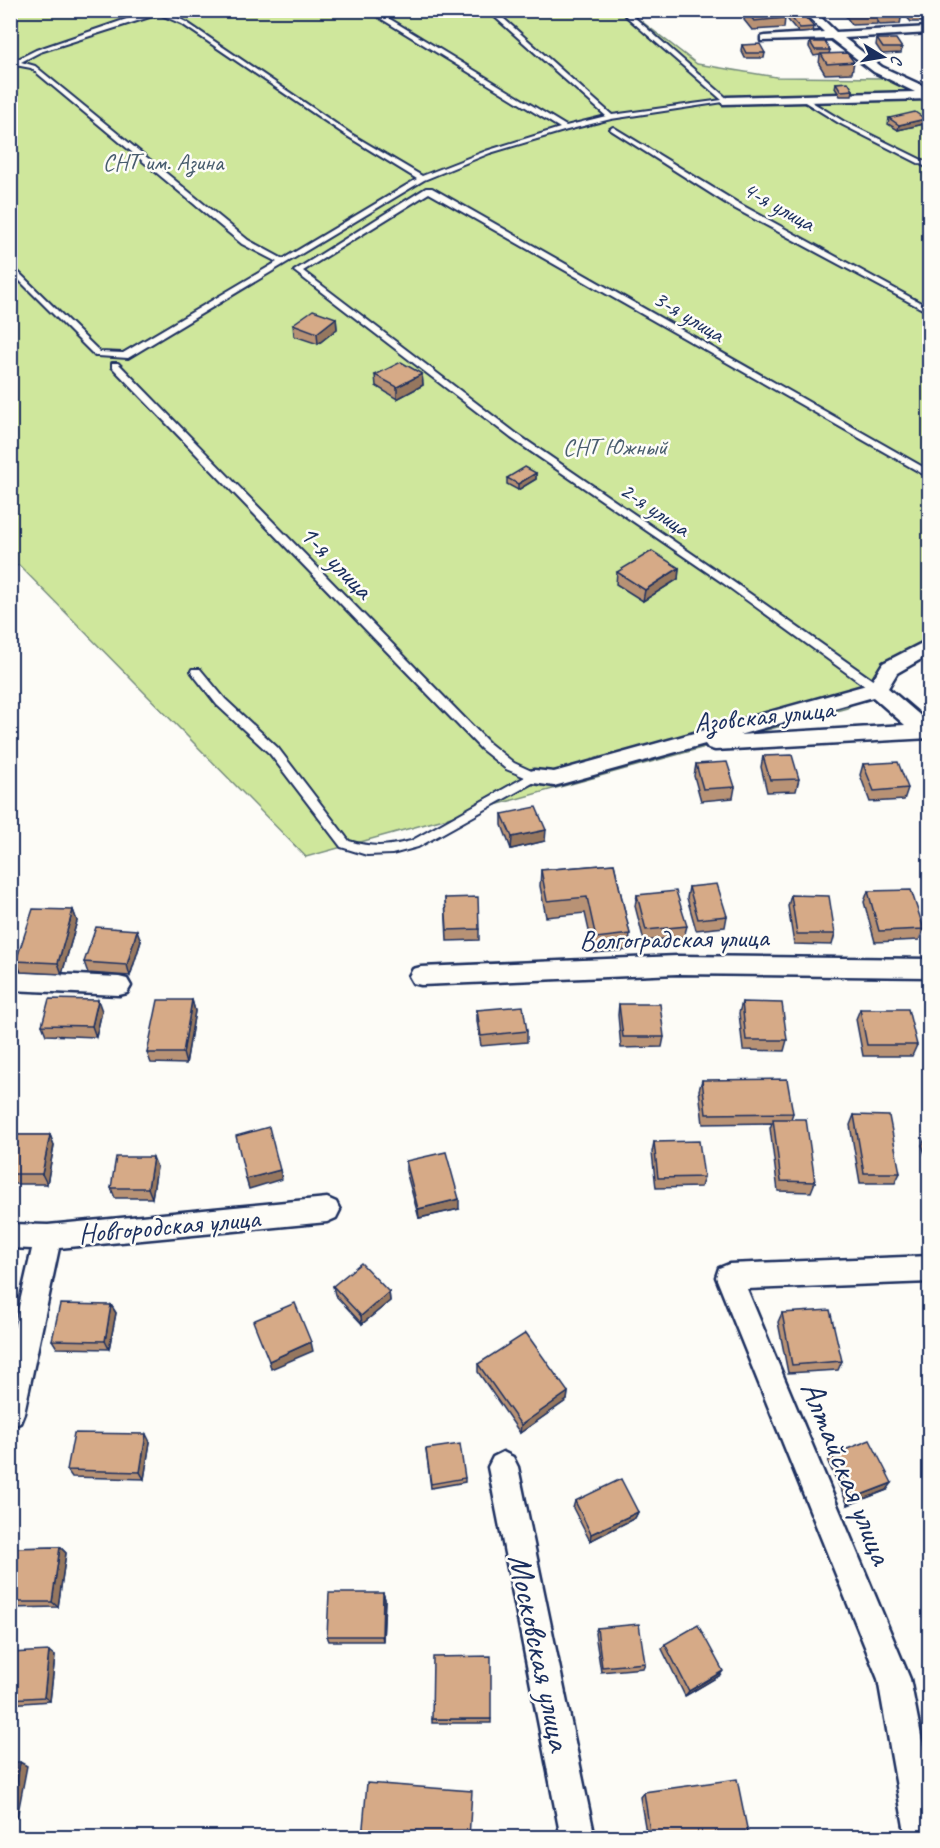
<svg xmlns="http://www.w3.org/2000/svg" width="940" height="1848" font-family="Caveat,sans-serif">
	<rect width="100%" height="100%" fill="#fdfcf7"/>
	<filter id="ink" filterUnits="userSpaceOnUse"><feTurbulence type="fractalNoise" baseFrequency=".0167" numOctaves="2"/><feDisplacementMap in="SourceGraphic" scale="12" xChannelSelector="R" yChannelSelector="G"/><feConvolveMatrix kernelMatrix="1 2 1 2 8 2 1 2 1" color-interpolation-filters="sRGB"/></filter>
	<g filter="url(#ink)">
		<path fill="#cfe79c" stroke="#758b7d" stroke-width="1.5" d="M10 11H628L697 64 776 77 886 78 929 100V649L907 659 847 708 306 857 19 565 11 568Z"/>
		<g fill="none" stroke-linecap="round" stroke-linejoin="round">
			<g stroke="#1b2f5e" stroke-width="4">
				<g id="service">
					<path d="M153 10H162L186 22 351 134 422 176 486 151 560 128 367 10H375L566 126 606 116 487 10H494L612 115 722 100 619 10H626L730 101 611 119 567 130 490 153 424 180 128 358 98 356H95L10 271V264L100 352 123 353 277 262 242 244 31 68 10 64V60L14 61 36 50ZM159 14 182 24 347 136 417 179 283 259 248 240 35 66 21 62 40 52Z"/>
					<path d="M802 96 843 121 930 164V169L839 123 800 99 799 98Z"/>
					<path d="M613 127 738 203 930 308V313L732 207 611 130 610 129Z"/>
					<path d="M426 188H432L930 471V478L429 193 303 271 517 434 729 579 881 686 882 689 881 692H873L723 583 511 438 294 271Z"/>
					<path d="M112 363H118L489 743 514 763 538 774 540 777 538 780 418 847 392 854 367 855 341 847 270 754 217 705 192 673 191 671 192 669H200L225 699 278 748 349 841C372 848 387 847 411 841L525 777 506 769 481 749 112 367Z"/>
				</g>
			</g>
			<g stroke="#1b2f5e" stroke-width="5">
				<g id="minor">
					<path d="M801 10H813L836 32 930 27V33L844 38 882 67 930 89V99L723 104 721 101 727 97 915 92 874 72 831 39 761 41V37L765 36 824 32Z"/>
					<path d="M930 639V654L897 673 888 688 930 724V738L715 750 708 748 705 744 554 786 527 782 524 777 527 772 534 770 554 772 870 684 883 663ZM873 697 905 725 739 735Z"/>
					<path d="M677 956 930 959V977L677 974 421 985 413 983 409 976 413 969 421 967Z"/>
					<path d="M10 972 119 977 127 979 131 986 127 993 119 995 10 990Z"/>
					<path d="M327 1198 336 1202 340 1210 336 1218 327 1222 59 1248 24 1413 20 1423 10 1427V1346L32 1249 10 1248V1224L48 1225Z"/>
					<path d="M930 1256V1282L747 1289 910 1679 930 1782V1838H906L878 1679 716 1277 719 1268 729 1264Z"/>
					<path d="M503 1452 513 1457 518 1467 595 1838H561L488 1467 493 1457Z"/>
				</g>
			</g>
			<use href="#service" fill="#fdfcf7" fill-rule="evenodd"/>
			<use href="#minor" fill="#fdfcf7" fill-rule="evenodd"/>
		</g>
		<g fill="#b89274" stroke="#1b2f5e" stroke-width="1.5">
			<path d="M745 10H791V14H782L785 18 784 28 752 30 744 20Z"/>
			<path d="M846 10H899L902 14 900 24 880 25 877 20V24L852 25 845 15Z"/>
			<path d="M906 10 930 16 929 22H911L905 15Z"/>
			<path d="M789 15 814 27 813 32 799 33 788 20Z"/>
			<path d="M927 34H930V44L926 39Z"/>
			<path d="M877 39 902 48 901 53 882 54 876 45Z"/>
			<path d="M810 42 830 50 829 54 854 62 852 73 825 74 819 64 820 55 814 56 809 47Z"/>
			<path d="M742 45 765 53 764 58H745L741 50Z"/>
			<path d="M836 83 853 90 852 96H840L835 88Z"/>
			<path d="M889 118 924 124 898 130 888 124Z"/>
			<path d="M336 318 337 329 318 344 294 336 293 324Z"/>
			<path d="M422 374 423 385 397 399 376 386 375 375Z"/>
			<path d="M536 473V479L518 490 507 484V478Z"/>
			<path d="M679 568 678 579 643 601 616 584 617 572Z"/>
			<path d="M929 681H930V691L927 687Z"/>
			<path d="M763 756 799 779 796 791 767 792 761 767Z"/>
			<path d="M696 764 735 787 733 798 701 801 694 776Z"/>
			<path d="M863 764 908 788 904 800 870 802 860 775Z"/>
			<path d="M502 814 545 841 511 849 502 825Z"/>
			<path d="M614 864 630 934 628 950 594 953 585 913 546 917 540 886 541 870Z"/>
			<path d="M689 887 727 916 725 927 696 930 687 898Z"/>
			<path d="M868 891 924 929 919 940 875 942 864 902Z"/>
			<path d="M637 895 687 926 684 937 644 941 635 906Z"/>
			<path d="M791 895 835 934 832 945 794 944 788 906Z"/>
			<path d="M445 898 479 929V940L447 941Z"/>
			<path d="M73 910 77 921 62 974 21 972 16 961Z"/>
			<path d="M141 941 130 976 88 973 84 962Z"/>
			<path d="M192 1000 195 1011 186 1064 151 1063 147 1053Z"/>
			<path d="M742 1002 787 1040 784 1051 743 1050 739 1013Z"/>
			<path d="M619 1004 664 1037 662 1047 621 1048 618 1015Z"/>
			<path d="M860 1009 917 1045 912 1056H863L856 1019Z"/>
			<path d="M477 1010 527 1031V1042L481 1046 477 1021Z"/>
			<path d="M102 1011 96 1037 46 1035 42 1025Z"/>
			<path d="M702 1080 793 1113 791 1119 815 1182 811 1192 778 1191 770 1128 772 1123 703 1124 699 1090Z"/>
			<path d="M854 1115 900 1173 895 1183H860L850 1125Z"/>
			<path d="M10 1135H50L54 1145 47 1184H10Z"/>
			<path d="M927 1135H930V1169L922 1145Z"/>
			<path d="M654 1142 704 1177 701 1187 656 1188 652 1152Z"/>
			<path d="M406 1161 459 1209 419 1218 406 1171Z"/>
			<path d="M157 1167 152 1198H115L111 1188Z"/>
			<path d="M333 1286 389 1292 390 1301 362 1324 335 1295Z"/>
			<path d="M111 1305 116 1313 109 1349 57 1348 52 1340Z"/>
			<path d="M782 1313 842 1361 838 1370 788 1373 778 1322Z"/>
			<path d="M478 1364 568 1392 567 1400 520 1433 478 1372Z"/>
			<path d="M150 1442 144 1479 72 1477 67 1470Z"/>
			<path d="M426 1449 465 1478V1482L431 1488Z"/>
			<path d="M832 1455 887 1490 848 1505 828 1462Z"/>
			<path d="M575 1501 638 1512 635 1518 590 1541 573 1508Z"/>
			<path d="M60 1547 66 1553 58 1607 10 1608V1548Z"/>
			<path d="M383 1593 385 1599 383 1641H329L327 1636Z"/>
			<path d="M597 1628 645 1663 643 1668 601 1672 595 1633Z"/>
			<path d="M665 1644 719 1676 685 1696 662 1649Z"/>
			<path d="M10 1653 55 1656 50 1701 10 1704Z"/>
			<rect x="432" y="1719" width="59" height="4"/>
			<path d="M644 1792 749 1838H647L640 1797Z"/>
		</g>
		<g fill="#96775e" stroke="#1b2f5e" stroke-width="1.5">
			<path d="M925 119 924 124 898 130 899 125Z"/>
			<path d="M336 318 337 329 318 344 317 333Z"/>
			<path d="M422 374 423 385 397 399V387Z"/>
			<path d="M536 473V479L518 490V484Z"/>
			<path d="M679 568 678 579 643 601 645 590Z"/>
			<path d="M546 830 545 841 511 849 512 837Z"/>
			<path d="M73 910 77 921 62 974 58 963Z"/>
			<path d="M137 930 141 941 130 976 127 965Z"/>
			<path d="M98 1000 102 1011 96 1037 92 1026Z"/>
			<path d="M192 1000 195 1011 186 1064 183 1053Z"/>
			<path d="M50 1135 54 1145 47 1184 42 1174Z"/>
			<path d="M153 1157 157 1167 152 1198 148 1188Z"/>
			<path d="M280 1170 282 1179 249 1189 246 1179Z"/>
			<path d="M459 1199V1209L419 1218 418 1209Z"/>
			<path d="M389 1292 390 1301 362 1324 361 1316Z"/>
			<path d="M111 1305 116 1313 109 1349 105 1341Z"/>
			<path d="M311 1342 313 1351 271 1369 269 1361Z"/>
			<path d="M568 1392 567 1400 520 1433 521 1425Z"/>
			<path d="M146 1434 150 1442 144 1479 140 1472Z"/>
			<path d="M892 1483 887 1490 848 1505 853 1498Z"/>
			<path d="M638 1512 635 1518 590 1541 591 1534Z"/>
			<path d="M60 1547 66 1553 58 1607 52 1602Z"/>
			<path d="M383 1593 385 1599 383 1641 382 1636Z"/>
			<path d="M49 1651 55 1656 50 1701 44 1697Z"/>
			<path d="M723 1671 719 1676 685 1696 689 1691Z"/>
			<path d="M20 1762 27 1766 17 1818 11 1815Z"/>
		</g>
		<g fill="#d6aa87" stroke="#1b2f5e" stroke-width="1.5">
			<path d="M746 10H779L785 18 754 21Z"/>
			<path d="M850 10H876L879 14 854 15Z"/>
			<path d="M880 10H899L902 14 882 15Z"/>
			<path d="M907 10H925L930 17H912Z"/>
			<path d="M802 14 814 27 800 28 789 15Z"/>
			<path d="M877 39H896L902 48H883Z"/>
			<path d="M810 42H825L830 50H815Z"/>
			<path d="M760 44 765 53H746L742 45Z"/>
			<path d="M847 53 854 62 827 64 821 54Z"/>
			<path d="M848 82 853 90 841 91 836 83Z"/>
			<path d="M915 112 925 119 899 125 889 118Z"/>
			<path d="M313 310 336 318 317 333 293 324Z"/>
			<path d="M401 362 422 374 397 387 375 375Z"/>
			<path d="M525 467 536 473 518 484 507 478Z"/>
			<path d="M652 551 679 568 645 590 617 572Z"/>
			<path d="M792 755 799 779 770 780 763 756Z"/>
			<path d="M727 762 735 787 703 789 696 764Z"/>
			<path d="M898 762 908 788 874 791 863 764Z"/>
			<path d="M536 807 546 830 512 837 502 814Z"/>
			<path d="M614 864 630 934 596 938 587 897 547 901 541 870Z"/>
			<path d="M717 884 727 916 698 919 689 887Z"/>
			<path d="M911 890 924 929 879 931 868 891Z"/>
			<path d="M676 891 687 926 646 930 637 895Z"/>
			<path d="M791 895 829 896 835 934H797Z"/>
			<path d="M478 897 479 929 447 930 445 898Z"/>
			<path d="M33 909 73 910 58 963 16 961Z"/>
			<path d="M96 927 137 930 127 965 84 962Z"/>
			<path d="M49 999 98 1000 92 1026 42 1025Z"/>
			<path d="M158 1000H192L183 1053H147Z"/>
			<path d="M742 1002 782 1003 787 1040H746Z"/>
			<path d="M619 1004H660L664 1037H623Z"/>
			<path d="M523 1006 527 1031 481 1036 477 1010Z"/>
			<path d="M860 1009H908L917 1045H867Z"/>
			<path d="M787 1079 793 1113 706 1114 702 1080Z"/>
			<path d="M854 1115 889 1116 900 1173H864Z"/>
			<path d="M773 1119H806L815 1182 781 1181Z"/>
			<path d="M269 1127 280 1170 246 1179 236 1136Z"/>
			<path d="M10 1135H50L42 1174H10Z"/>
			<path d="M699 1141 704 1177 658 1178 654 1142Z"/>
			<path d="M446 1152 459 1199 418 1209 406 1161Z"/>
			<path d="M116 1157H153L148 1188H111Z"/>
			<path d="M361 1263 389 1292 361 1316 333 1286Z"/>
			<path d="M295 1303 311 1342 269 1361 253 1321Z"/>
			<path d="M60 1304 111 1305 105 1341 52 1340Z"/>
			<path d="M830 1310 842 1361 792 1365 782 1313Z"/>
			<path d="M526 1333 568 1392 521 1425 478 1364Z"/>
			<path d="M74 1433 146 1434 140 1472 67 1470Z"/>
			<path d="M870 1440 892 1483 853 1498 832 1455Z"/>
			<path d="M460 1444 465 1478 431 1484 426 1449Z"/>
			<path d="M621 1479 638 1512 591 1534 575 1501Z"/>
			<path d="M60 1547 52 1602H10V1548Z"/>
			<path d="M329 1593H383L382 1636H327Z"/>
			<path d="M639 1624 645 1663 602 1667 597 1628Z"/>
			<path d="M698 1625 723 1671 689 1691 665 1644Z"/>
			<path d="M49 1651 44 1697 10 1699V1653Z"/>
			<path d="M491 1656V1719H432L433 1657Z"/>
			<path d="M10 1762H20L11 1815H10Z"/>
			<path d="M737 1779 749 1838H651L644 1792Z"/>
			<path d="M367 1783 472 1791 469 1838H362Z"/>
		</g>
	</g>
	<g text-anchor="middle" stroke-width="5" stroke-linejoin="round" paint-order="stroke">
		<g font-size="24" fill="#485d6e" stroke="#fdfcf7">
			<text x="163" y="170">СНТ им. Азина</text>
			<text x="615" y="455">СНТ Южный</text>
		</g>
		<g font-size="24" fill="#1b2f5e" stroke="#fdfcf7">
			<text transform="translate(779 206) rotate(29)" y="8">4-я улица</text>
			<text transform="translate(689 316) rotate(31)" y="8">3-я улица</text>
			<text transform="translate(655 509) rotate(34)" y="8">2-я улица</text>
		</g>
		<g font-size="28" fill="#1b2f5e" stroke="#fdfcf7">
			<text transform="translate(337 561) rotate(46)" y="10">1-я улица</text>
			<text transform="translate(764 715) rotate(-6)" y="10">Азовская улица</text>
			<text transform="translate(674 938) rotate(-1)" y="10">Волгоградская улица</text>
			<text transform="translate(169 1225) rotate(-5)" y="10">Новгородская улица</text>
		</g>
		<g font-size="33" fill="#1b2f5e" stroke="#fdfcf7">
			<text transform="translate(848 1472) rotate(68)" y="12">Алтайская улица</text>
			<text transform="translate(541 1652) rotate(78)" y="12">Московская улица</text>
		</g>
	</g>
	<rect width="940" height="1848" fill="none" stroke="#fdfcf7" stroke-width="36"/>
	<rect x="18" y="18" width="904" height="1812" fill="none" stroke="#1b2f5e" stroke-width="2" filter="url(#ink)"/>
	<g transform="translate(883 57) rotate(101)" stroke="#fdfcf7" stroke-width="4.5" paint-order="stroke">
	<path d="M0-4.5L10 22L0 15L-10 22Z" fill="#1b2f5e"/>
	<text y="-9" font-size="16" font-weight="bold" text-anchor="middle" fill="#1b2f5e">С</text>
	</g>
</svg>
